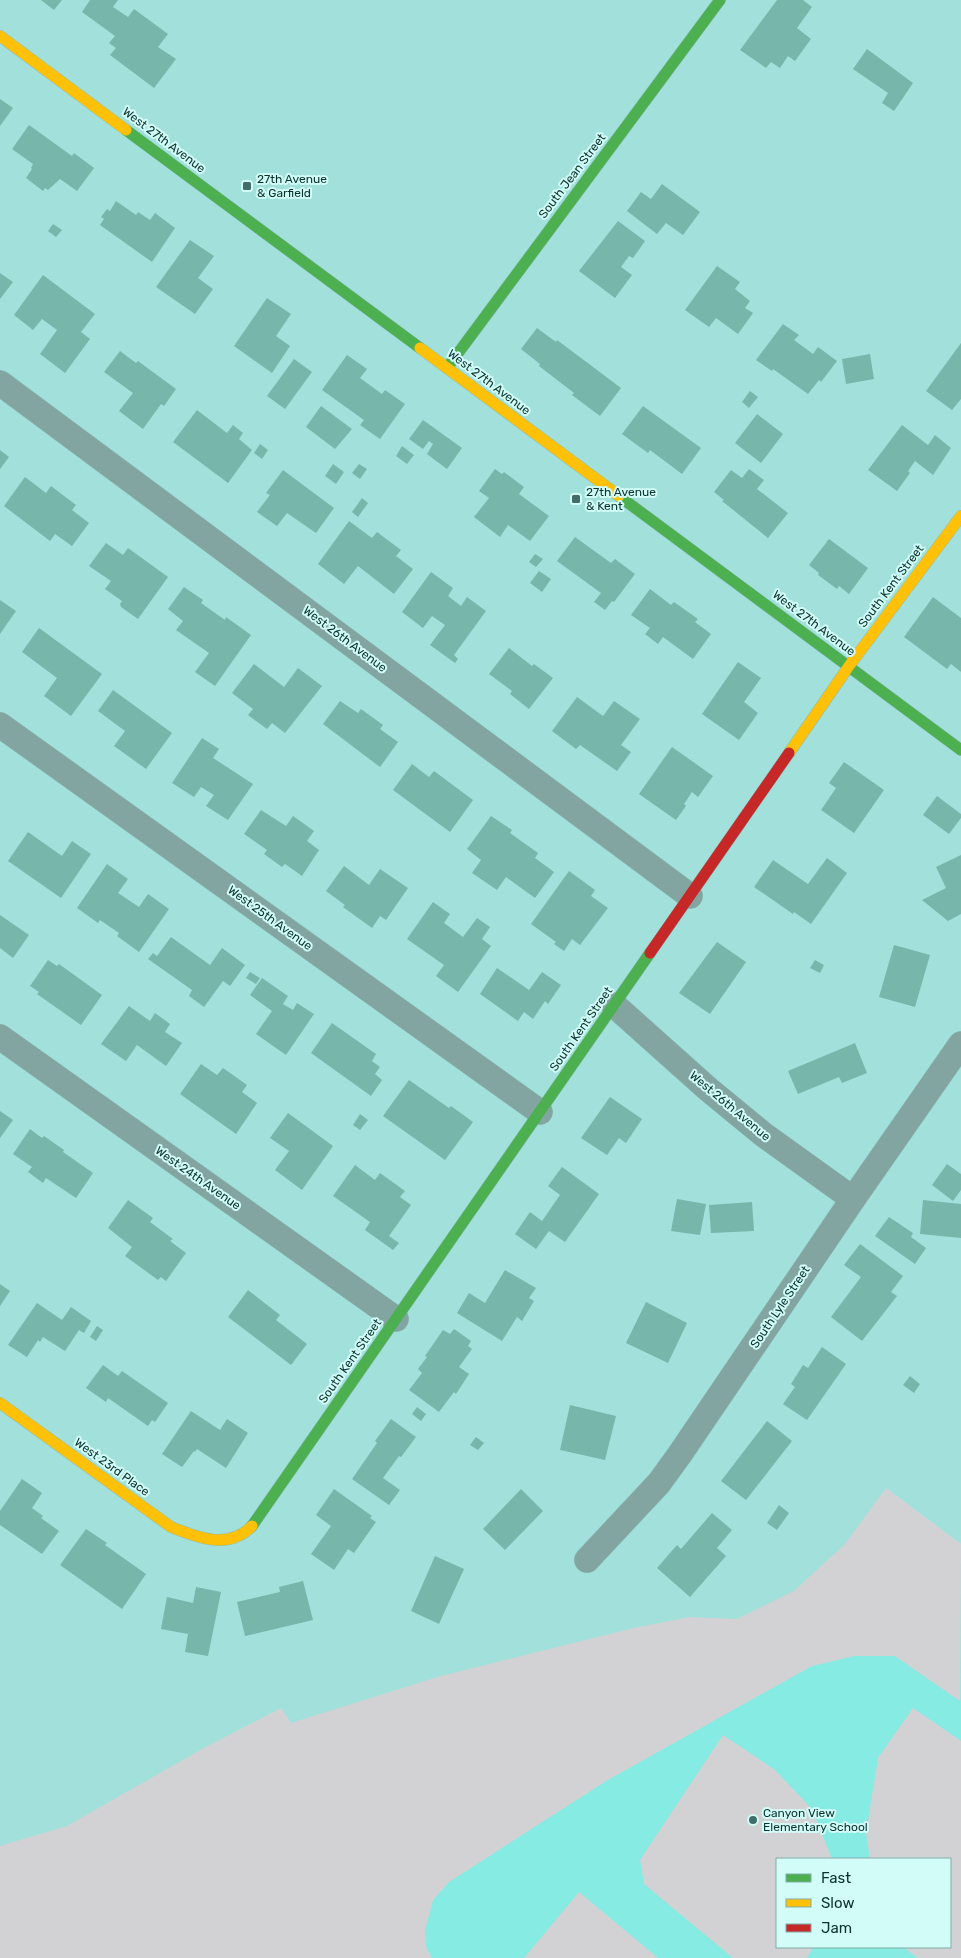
<svg xmlns="http://www.w3.org/2000/svg" width="961" height="1958" font-family="Rubik,sans-serif">
	<rect width="100%" height="100%" fill="#a2e1db"/>
	<path fill="#86ebe2" fill-rule="evenodd" d="M854 1656H895L960 1701 961 1700V1958H432L426 1947 425 1930 433 1900 449 1882 606 1781 771 1688 812 1666ZM777 1859H950V1947H777Z"/>
	<g fill="#d2d2d4">
		<path d="M886 1488 961 1544 960 1701 895 1656H854L812 1666 606 1781 449 1882 433 1900 425 1930 426 1947 432 1958H0V1846L67 1826 204 1748 281 1708 291 1723 441 1676 634 1628 690 1617 737 1619 794 1591 845 1544Z"/>
		<path d="M913 1708 961 1741V1958H918L903 1947H950V1859H870L866 1834 878 1758Z"/>
		<path d="M723 1735 775 1770 812 1809 832 1859H777V1947H813L807 1958H733L644 1884 640 1860Z"/>
		<path d="M579 1892 658 1958H524Z"/>
	</g>
	<g fill="#77b6aa">
		<path d="M41 0H62L54 10Z"/>
		<path d="M90 0H118L113 7 128 17 134 9 168 34 158 47 176 59 154 88 110 55 116 48 109 43 115 36 82 12Z"/>
		<path d="M777 0H803L812 7 797 28 811 39 795 61 788 56 780 68 771 62 766 68 740 50Z"/>
		<path d="M867 49 913 83 894 111 882 103 888 93 853 69Z"/>
		<path d="M0 99 13 108 0 126Z"/>
		<path d="M29 125 72 156 74 153 94 168 77 191 60 179 48 190 45 188 43 191 26 178 32 169 31 168 33 164 12 149Z"/>
		<path d="M662 184 700 212 683 235 666 223 657 234 627 211 641 192 651 199Z"/>
		<path d="M116 201 136 215 138 212 150 220 155 213 175 228 152 262 100 225 104 219 101 217 107 209 110 211Z"/>
		<path d="M618 221 645 241 633 258 629 256 621 267 632 275 615 298 579 271Z"/>
		<path d="M53 224 62 230 56 237 48 231Z"/>
		<path d="M190 240 214 256 198 278 213 289 195 314 156 287Z"/>
		<path d="M717 266 740 282 735 289 750 301 745 308 753 313 738 334 716 318 709 327 685 310Z"/>
		<path d="M0 273 13 282 0 299Z"/>
		<path d="M43 275 95 314 81 332 90 339 65 373 40 354 57 330 42 319 33 330 14 315Z"/>
		<path d="M267 298 291 314 276 336 290 346 272 373 234 346Z"/>
		<path d="M783 324 799 335 794 340 813 354 818 347 837 361 821 382 819 380 808 394 773 369 772 371 756 360Z"/>
		<path d="M537 328 556 342 557 340 621 388 600 416 572 395 574 393 539 366 540 364 521 349Z"/>
		<path d="M961 343V399L952 410 926 391Z"/>
		<path d="M120 351 136 363 138 361 176 389 164 406 161 404 143 429 119 411 133 393 104 372Z"/>
		<path d="M870 354 874 379 846 384 842 359Z"/>
		<path d="M347 355 367 369 360 378 382 394 385 390 405 404 380 439 360 425 364 420 322 390Z"/>
		<path d="M294 359 312 372 285 409 267 396Z"/>
		<path d="M750 391 758 397 749 408 742 402Z"/>
		<path d="M321 406 352 429 335 449 306 427Z"/>
		<path d="M643 406 701 448 682 474 650 450 648 453 622 434Z"/>
		<path d="M197 410 227 433 233 425 243 433 239 439 252 450 228 483 173 442Z"/>
		<path d="M757 414 783 434 761 463 735 443Z"/>
		<path d="M423 420 462 448 447 469 427 454 433 444 429 441 423 449 409 439Z"/>
		<path d="M902 425 928 445 935 435 951 448 933 475 915 461 908 471 910 473 897 491 868 470Z"/>
		<path d="M260 444 268 450 262 459 254 453Z"/>
		<path d="M402 446 414 455 407 464 396 456Z"/>
		<path d="M0 450 9 457 0 469Z"/>
		<path d="M333 464 344 472 336 484 325 476Z"/>
		<path d="M359 464 367 469 360 479 352 473Z"/>
		<path d="M495 469 502 474 504 472 524 487 519 494 549 516 530 541 508 525 500 537 474 517 489 498 479 491Z"/>
		<path d="M749 469 764 480 757 489 788 513 768 538 722 501 724 500 714 492 731 470 742 478Z"/>
		<path d="M283 470 334 508 316 533 287 513 277 526 257 512 270 495 266 493Z"/>
		<path d="M25 477 46 493 51 486 76 505 72 510 89 523 72 546 55 534 50 541 4 506Z"/>
		<path d="M362 498 368 503 358 517 352 512Z"/>
		<path d="M349 521 372 538 377 532 401 550 396 556 413 569 394 594 358 566 344 584 318 564Z"/>
		<path d="M575 537 611 563 615 559 635 574 614 602 612 601 605 610 594 602 601 593 557 561Z"/>
		<path d="M829 539 868 568 849 594 839 586 837 589 818 575 819 573 809 565Z"/>
		<path d="M106 543 123 555 128 548 168 577 138 619 121 607 120 604 122 601 105 589 111 581 89 566Z"/>
		<path d="M535 554 543 559 536 567 529 562Z"/>
		<path d="M539 571 551 579 542 592 530 583Z"/>
		<path d="M431 572 453 588 448 596 461 606 467 597 486 611 454 655 458 659 455 663 430 645 445 625 432 616 423 628 402 612Z"/>
		<path d="M184 587 203 600 201 603 225 620 226 617 251 635 215 686 195 672 209 653 176 630 183 621 168 609Z"/>
		<path d="M650 589 671 605 674 602 698 619 695 622 711 634 693 659 663 637 658 644 645 634 650 628 631 615Z"/>
		<path d="M933 597 961 618V672L951 664 947 669 904 637Z"/>
		<path d="M0 600 16 611 0 634Z"/>
		<path d="M39 628 102 674 71 716 44 696 57 678 22 652Z"/>
		<path d="M509 648 532 666 534 664 553 678 529 709 510 694 512 691 489 674Z"/>
		<path d="M738 662 761 678 744 702 758 713 739 740 702 714Z"/>
		<path d="M254 664 284 687 298 668 322 686 285 733 272 723 267 729 248 715 253 709 232 693Z"/>
		<path d="M113 690 172 733 146 769 114 746 125 731 98 711Z"/>
		<path d="M577 697 603 716 614 701 640 719 621 745 631 752 617 771 580 745 576 749 552 731Z"/>
		<path d="M340 701 358 713 361 709 383 725 380 729 398 742 380 767 323 724Z"/>
		<path d="M202 738 219 749 213 758 253 784 228 820 206 806 214 795 201 787 194 797 172 783Z"/>
		<path d="M672 747 713 776 698 797 692 792 684 804 686 806 676 820 639 794Z"/>
		<path d="M844 762 884 790 854 833 821 810 836 788 829 783Z"/>
		<path d="M412 764 429 777 434 771 473 800 450 832 393 790Z"/>
		<path d="M937 796 961 814V818L949 834 923 815Z"/>
		<path d="M261 810 286 826 293 816 314 831 307 841 319 850 302 876 285 864 282 867 264 854 267 850 244 834Z"/>
		<path d="M491 816 512 830 510 833 538 853 535 858 554 872 535 898 506 877 497 890 472 873 481 860 467 849Z"/>
		<path d="M28 832 62 856 72 841 91 854 61 898 8 861Z"/>
		<path d="M961 855V914L948 921 922 900 946 888 936 867Z"/>
		<path d="M827 858 847 873 811 924 794 912 793 914 754 887 773 860 808 884Z"/>
		<path d="M107 864 128 879 118 893 139 907 148 894 169 909 139 952 117 936 119 933 100 920 98 923 77 908Z"/>
		<path d="M344 866 369 885 380 869 408 888 386 920 380 916 372 928 343 907 345 905 326 891Z"/>
		<path d="M569 871 595 890 591 896 608 908 580 945 572 939 564 951 554 944 556 942 531 924Z"/>
		<path d="M433 902 450 914 444 923 463 937 477 918 490 927 482 939 491 946 458 992 436 976 444 965 407 939Z"/>
		<path d="M0 915 29 935 13 958 0 948Z"/>
		<path d="M171 937 210 965 222 948 245 965 230 986 223 981 204 1007 189 996 192 990 148 959 153 953 157 956Z"/>
		<path d="M717 942 746 962 710 1014 679 993Z"/>
		<path d="M894 945 930 955 915 1007 879 997Z"/>
		<path d="M48 960 57 966 59 964 102 995 81 1025 37 994 39 992 30 986Z"/>
		<path d="M815 960 824 965 820 973 810 968Z"/>
		<path d="M497 968 529 990 542 972 561 985 548 1004 545 1001 533 1019 524 1012 518 1021 480 994Z"/>
		<path d="M250 972 260 978 256 984 246 978Z"/>
		<path d="M262 978 288 996 283 1004 293 1010 297 1003 314 1014 286 1055 256 1034 272 1011 250 995Z"/>
		<path d="M129 1006 150 1021 155 1013 170 1024 165 1032 182 1043 166 1066 137 1045 126 1061 101 1044Z"/>
		<path d="M332 1023 376 1054 372 1061 380 1067 375 1074 382 1080 371 1096 311 1053Z"/>
		<path d="M855 1043 867 1073 842 1083 839 1077 798 1094 788 1071Z"/>
		<path d="M201 1064 217 1075 223 1068 247 1085 242 1092 257 1103 236 1134 180 1094Z"/>
		<path d="M409 1080 449 1108 451 1106 473 1122 445 1160 383 1116Z"/>
		<path d="M610 1097 642 1119 626 1143 619 1138 607 1155 581 1138Z"/>
		<path d="M0 1111 13 1120 0 1138Z"/>
		<path d="M288 1113 333 1146 302 1190 275 1170 289 1151 270 1138Z"/>
		<path d="M360 1114 368 1120 360 1130 353 1125Z"/>
		<path d="M30 1129 42 1138 44 1136 64 1150 63 1152 93 1173 76 1198 46 1178 43 1183 28 1172 32 1167 13 1154Z"/>
		<path d="M947 1164 961 1174V1190L953 1201 932 1185Z"/>
		<path d="M355 1165 375 1180 380 1173 405 1191 400 1197 411 1205 389 1236 399 1243 393 1250 365 1230 370 1222 333 1196Z"/>
		<path d="M562 1167 599 1194 565 1242 549 1231 536 1249 515 1234 530 1212 542 1221 560 1195 548 1186Z"/>
		<path d="M677 1199 706 1204 700 1235 671 1231Z"/>
		<path d="M128 1200 153 1218 150 1222 173 1239 170 1241 186 1253 166 1281 161 1277 158 1280 125 1256 132 1247 108 1228Z"/>
		<path d="M923 1200 961 1204V1238L920 1234Z"/>
		<path d="M752 1202 754 1231 711 1233 709 1205Z"/>
		<path d="M889 1217 913 1233 911 1237 926 1248 915 1264 875 1236Z"/>
		<path d="M860 1244 903 1276 891 1292 897 1296 862 1341 831 1317 861 1277 844 1265Z"/>
		<path d="M505 1270 536 1288 529 1298 534 1301 522 1321 517 1317 502 1341 457 1313 469 1293 485 1303Z"/>
		<path d="M0 1284 10 1291 0 1306Z"/>
		<path d="M248 1290 280 1315 276 1320 307 1344 291 1365 228 1317Z"/>
		<path d="M646 1302 687 1323 668 1363 626 1343Z"/>
		<path d="M37 1303 62 1320 71 1307 91 1321 84 1333 79 1330 65 1351 43 1337 40 1342 38 1340 27 1357 8 1345Z"/>
		<path d="M97 1326 103 1330 96 1341 90 1337Z"/>
		<path d="M454 1329 471 1341 468 1346 472 1349 459 1367 469 1374 456 1394 454 1392 439 1412 409 1390 422 1373 418 1369 427 1357 425 1356 443 1330 450 1334Z"/>
		<path d="M822 1347 846 1364 807 1420 783 1404 795 1387 791 1384 803 1365 808 1368Z"/>
		<path d="M103 1365 118 1376 122 1371 168 1403 155 1422 152 1420 148 1426 108 1398 106 1402 86 1388Z"/>
		<path d="M910 1376 920 1384 914 1393 903 1385Z"/>
		<path d="M570 1405 616 1416 605 1460 560 1450Z"/>
		<path d="M417 1407 426 1414 421 1421 412 1414Z"/>
		<path d="M191 1411 220 1430 227 1419 248 1433 226 1468 197 1449 195 1452 194 1451 182 1467 162 1454Z"/>
		<path d="M391 1419 416 1437 401 1457 399 1456 383 1478 400 1490 389 1505 352 1479 377 1443 375 1441Z"/>
		<path d="M767 1421 792 1441 746 1500 721 1481Z"/>
		<path d="M476 1437 484 1443 478 1450 470 1445Z"/>
		<path d="M22 1479 42 1493 32 1508 43 1516 41 1518 59 1531 42 1554 0 1525V1511Z"/>
		<path d="M334 1489 372 1516 370 1518 376 1522 354 1553 348 1549 334 1570 311 1554 331 1526 316 1515Z"/>
		<path d="M521 1489 543 1511 505 1550 483 1529Z"/>
		<path d="M779 1505 789 1513 777 1530 767 1523Z"/>
		<path d="M712 1513 732 1530 717 1548 726 1556 690 1597 657 1568 677 1545 681 1549Z"/>
		<path d="M86 1529 107 1543 105 1545 146 1574 122 1609 60 1565Z"/>
		<path d="M435 1556 464 1569 439 1624 411 1611Z"/>
		<path d="M303 1581 313 1620 245 1636 237 1602 280 1592 279 1587Z"/>
		<path d="M196 1587 221 1592 208 1656 185 1652 188 1634 161 1629 167 1597 193 1603Z"/>
	</g>
	<g fill="none" stroke-linecap="round" stroke-linejoin="round">
		<g stroke="#8cbdb8" stroke-width="26">
			<g id="street">
				<path d="M0 383 690 896"/>
				<path d="M0 725 540 1112"/>
				<path d="M614 1005 708 1089 764 1135 853 1199"/>
				<path d="M0 1037 396 1319"/>
				<path d="M587 1560 659 1483 680 1454 853 1199 961 1044"/>
			</g>
		</g>
		<g stroke="#8cbdb8" stroke-width="12">
			<g id="fast">
				<path d="M126 130 420 348"/>
				<path d="M447 368 720 0"/>
				<path d="M619 496 961 750"/>
				<path d="M252 1526 650 953"/>
			</g>
		</g>
		<g stroke="#8cbdb8" stroke-width="12">
			<g id="slow">
				<path d="M0 36 126 130"/>
				<path d="M420 348 619 496"/>
				<path d="M789 753 849 666 961 516"/>
				<path d="M0 1403 171 1527C198 1538 229 1550 252 1526"/>
			</g>
		</g>
		<g stroke="#8cbdb8" stroke-width="12">
			<path id="jam" d="M650 953 789 753"/>
		</g>
		<use href="#street" stroke="#83a5a1" stroke-width="25"/>
		<use href="#fast" stroke="#4caf50" stroke-width="11"/>
		<use href="#slow" stroke="#ffc107" stroke-width="11"/>
		<use href="#jam" stroke="#c62828" stroke-width="11"/>
	</g>
	<g fill="#406f6b" stroke="#d2fcf7" stroke-width="2">
		<rect x="242" y="181" width="10" height="10" rx="2.5"/>
		<rect x="571" y="494" width="10" height="10" rx="2.5"/>
		<circle cx="753" cy="1820" r="5"/>
	</g>
	<g text-anchor="middle" stroke-width="4" stroke-linejoin="round" paint-order="stroke">
		<g font-size="12" fill="#0b322f" stroke="#d2fcf7">
			<text transform="translate(164 140) rotate(37)" y="4">West 27th Avenue</text>
			<text transform="translate(572 176) rotate(-53)" y="4">South Jean Street</text>
			<text transform="translate(489 382) rotate(37)" y="4">West 27th Avenue</text>
			<text transform="translate(891 586) rotate(-53)" y="4">South Kent Street</text>
			<text transform="translate(814 623) rotate(37)" y="4">West 27th Avenue</text>
			<text transform="translate(345 639) rotate(37)" y="4">West 26th Avenue</text>
			<text transform="translate(270 918) rotate(36)" y="4">West 25th Avenue</text>
			<text transform="translate(581 1029) rotate(-55)" y="4">South Kent Street</text>
			<text transform="translate(730 1106) rotate(40)" y="4">West 26th Avenue</text>
			<text transform="translate(198 1178) rotate(35)" y="4">West 24th Avenue</text>
			<text transform="translate(780 1307) rotate(-56)" y="4">South Lyle Street</text>
			<text transform="translate(350 1361) rotate(-55)" y="4">South Kent Street</text>
			<text transform="translate(112 1467) rotate(36)" y="4">West 23rd Place</text>
		</g>
		<g font-size="12" fill="#0b322f" stroke="#d2fcf7" text-anchor="start">
			<text x="257" y="183">27th Avenue<tspan x="257" dy="14">&amp; Garfield</tspan></text>
			<text x="586" y="496">27th Avenue<tspan x="586" dy="14">&amp; Kent</tspan></text>
			<text x="763" y="1817">Canyon View<tspan x="763" dy="14">Elementary School</tspan></text>
		</g>
	</g>
	<rect x="776" y="1858" width="175" height="90" fill="#d2fcf7" stroke="#82aba7"/>
	<rect x="786" y="1874" width="25" height="8" fill="#4caf50" stroke="#82aba7"/>
	<text x="821" y="1883" font-size="15" fill="#0b322f">Fast</text>
	<rect x="786" y="1899" width="25" height="8" fill="#ffc107" stroke="#82aba7"/>
	<text x="821" y="1908" font-size="15" fill="#0b322f">Slow</text>
	<rect x="786" y="1924" width="25" height="8" fill="#c62828" stroke="#82aba7"/>
	<text x="821" y="1933" font-size="15" fill="#0b322f">Jam</text>
</svg>
